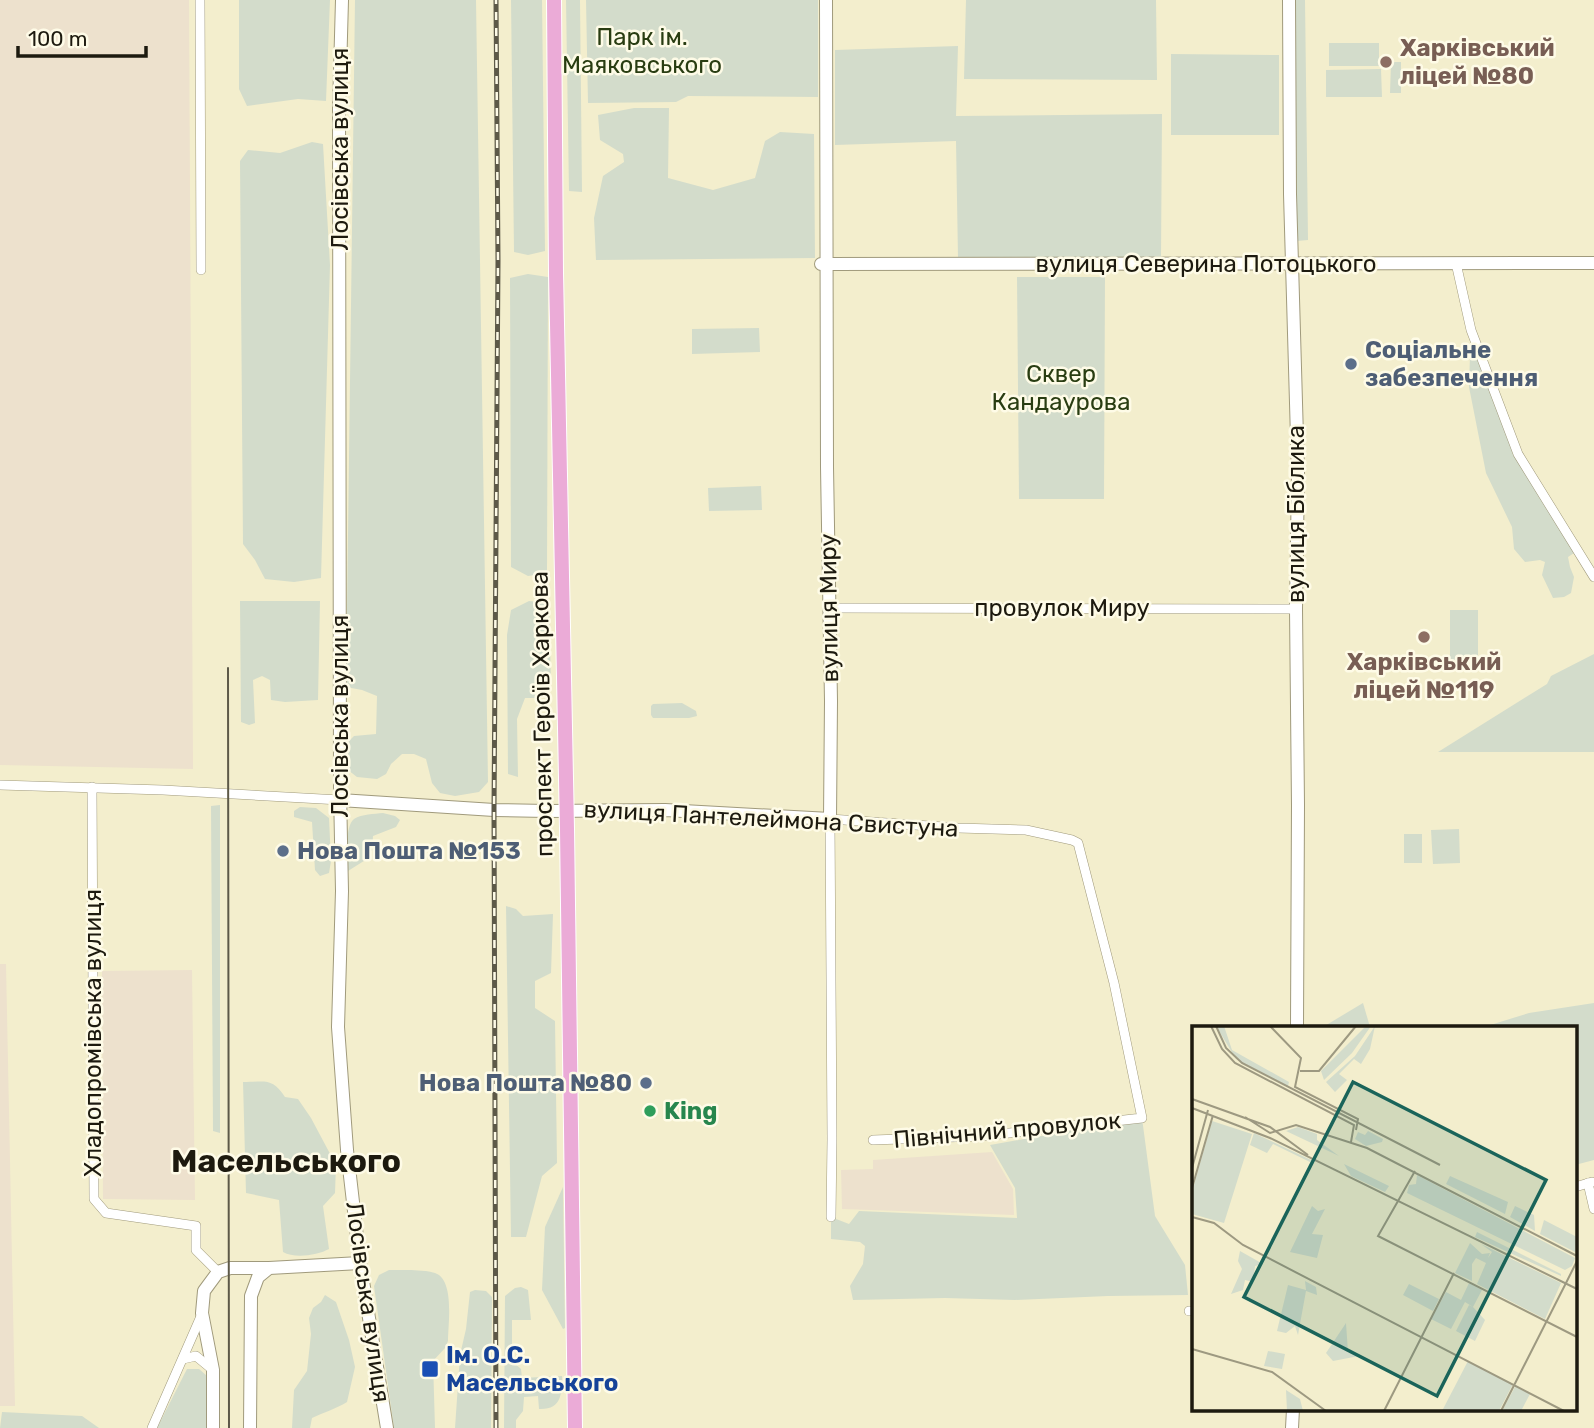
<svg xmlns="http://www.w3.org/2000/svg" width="1594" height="1428" font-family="Rubik,sans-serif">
	<rect width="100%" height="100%" fill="#f3eecd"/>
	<g fill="#ede1cd">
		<path d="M0 0H189L193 769 0 765Z"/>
		<path d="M0 964H6L15 1406H0Z"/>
		<path d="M192 970 195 1200 103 1199 102 971Z"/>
		<path d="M992 1152 1013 1189 1014 1215 842 1209 841 1170 873 1169V1160Z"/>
	</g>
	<g fill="#d3dccb">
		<path d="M239 0H330L326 101 298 99 247 106 239 89Z"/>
		<path d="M355 0H476L488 782 479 792 455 796 440 793 432 783 426 759 414 754H402L391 764 386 774 377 779 357 777 348 770 347 743 354 736 376 734 377 696 362 690 346 687Z"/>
		<path d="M511 0H542L545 251 528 255 514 252Z"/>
		<path d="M566 0H580L582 192 569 191Z"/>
		<path d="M586 0H818V97L688 96 676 102 588 103Z"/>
		<path d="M966 0H1156L1157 80 964 79Z"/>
		<path d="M1295 0H1305L1308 240 1297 241Z"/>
		<rect x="1329" y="43" width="50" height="23"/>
		<path d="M958 46 956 116 1162 114 1161 259H1005L958 257 956 141 835 145V50Z"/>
		<path d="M1171 54 1279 55V135H1171Z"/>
		<path d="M1391 62H1401V93H1390Z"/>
		<path d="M1381 69 1382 97H1326V70Z"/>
		<path d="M634 108H669L668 178 713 190 755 178 765 141 780 132 814 134 815 258 596 260 594 218 603 176 624 162 623 154 600 140 598 115Z"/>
		<path d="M312 142 323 144 330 265 321 578 294 582 265 579 255 560 243 544 240 161 248 150 280 153Z"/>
		<path d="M528 274 548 277 547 573 528 576 511 567 510 278Z"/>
		<path d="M1017 277H1105L1104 499H1019Z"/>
		<path d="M759 328 760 352 692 354V329Z"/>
		<path d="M1477 346 1518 454 1577 551 1568 557 1570 567 1574 577 1571 593 1564 597 1553 598 1542 575 1545 562 1540 560 1525 562 1514 549 1512 527 1486 473 1469 387 1470 355Z"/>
		<path d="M761 486 762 510 709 511 708 488Z"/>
		<path d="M240 601H320L318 700 285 702 271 700 270 680 262 676 253 680 255 723 249 725 241 722Z"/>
		<path d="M529 601 549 603 551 686 538 698H525L517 719 518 777 508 774 507 635 511 610Z"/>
		<rect x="1450" y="610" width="28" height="52"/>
		<path d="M1594 654V752H1438L1547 684 1551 676Z"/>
		<path d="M682 703 696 711 697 716 689 718H653L651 715V706L653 704Z"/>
		<path d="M220 805V1133L213 1131 211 806Z"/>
		<path d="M300 807 316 808 329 818 331 861 329 873 320 876 315 870 312 822 294 817V811Z"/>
		<path d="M383 813 395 816 400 820 396 827 373 836 372 851H369L367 859 348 871C348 858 344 827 354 819 362 814 374 814 383 813Z"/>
		<path d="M1459 829 1460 863 1433 864 1431 830Z"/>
		<rect x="1404" y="834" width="18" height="29"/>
		<path d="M506 906 516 909 523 916 553 914 551 973 535 981V1008L555 1021 557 1163 542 1176 526 1237H511Z"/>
		<path d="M1363 1003 1370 1027H1323Z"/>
		<path d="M1594 1003V1160L1575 1165V1027H1484L1529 1013Z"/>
		<path d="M243 1082C265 1082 272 1077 285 1097L298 1099 311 1118 336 1165 335 1193 323 1206 329 1249C318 1255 295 1259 283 1252L279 1200 246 1193Z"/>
		<path d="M1142 1118 1155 1216 1185 1265 1188 1295 1108 1296 1015 1300 945 1298 853 1300 850 1286 863 1264 865 1246 860 1242 831 1239V1217L849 1224 859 1211 1017 1218 1015 1188 990 1145Z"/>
		<path d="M563 1187 565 1328 563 1329 542 1290 545 1227Z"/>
		<path d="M389 1270C402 1270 423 1269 435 1273 455 1280 448 1324 448 1341L445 1348 433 1361 435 1428H394L374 1286 379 1275Z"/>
		<path d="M521 1287 528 1290 531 1320H512V1361L521 1369 522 1378 562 1376C562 1393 562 1410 539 1409L538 1396 524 1397 523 1411 516 1420V1428H504L505 1296 515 1288Z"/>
		<path d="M475 1290 486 1291 492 1297 491 1428H455L460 1355 466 1329 470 1292Z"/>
		<path d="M325 1295 336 1302 349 1340 355 1367 347 1402C336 1409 324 1412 312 1418L310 1428H292L294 1390 307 1371 311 1334 309 1318 313 1308 321 1302Z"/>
		<path d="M187 1369H199L207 1376V1428H157Z"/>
		<path d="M2 1412 82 1416 99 1428H0Z"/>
	</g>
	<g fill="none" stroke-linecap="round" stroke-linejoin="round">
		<g stroke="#a09a7c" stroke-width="10">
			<g id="street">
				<path d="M200 0 201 270"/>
				<path d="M1456 263 1471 330 1518 454 1594 577"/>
				<path d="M829 608 1296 609"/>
				<path d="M0 785 163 790 340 800"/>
				<path d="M92 787 94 1199 106 1213 196 1226V1250L218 1272"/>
				<path d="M1588 1183 1594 1209"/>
				<path d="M1575 1187 1592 1182"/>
				<path d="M831 1217 832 1139 830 819 958 828 1026 830 1072 840 1078 843 1114 983 1142 1118 983 1136 873 1140"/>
				<path d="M1189 1311H1193"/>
				<path d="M183 1359 196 1356 213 1370"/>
				<path d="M152 1428 202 1314"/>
			</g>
		</g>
		<g stroke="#a09a7c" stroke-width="14">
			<g id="secondary">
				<path d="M342 0 339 108 340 790 342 891 338 1027 347 1150 360 1263 387 1428"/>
				<path d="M1289 0 1290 194 1298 472 1296 609 1298 805 1297 1027"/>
				<path d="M821 264 1594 263"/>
				<path d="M340 800 494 810 547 811 665 810 830 819 831 701 827 467 826 0"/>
				<path d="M213 1428V1370L202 1313 204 1291 218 1272 230 1268H269"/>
				<path d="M250 1428 251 1296 258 1277 269 1268 360 1263"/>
				<path d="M1292 1428 1293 1409"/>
			</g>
		</g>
		<g stroke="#fff" stroke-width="16">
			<path id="primary" d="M554 0 556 273 567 829 575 1428"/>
		</g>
		<use href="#street" stroke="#fff" stroke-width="9"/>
		<use href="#secondary" stroke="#fff" stroke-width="12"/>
		<use href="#primary" stroke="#ebabd7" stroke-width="14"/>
		<path stroke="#5d5948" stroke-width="2" d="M228 668 229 1428"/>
		<g stroke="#5d5948" stroke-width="5">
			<path id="rail" d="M496 1428 494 810 498 261 496 0"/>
		</g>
		<use href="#rail" stroke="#fefbe7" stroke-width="2.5" stroke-dasharray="8" stroke-linecap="butt"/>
	</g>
	<g fill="#8d6e63" stroke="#fefbe7" stroke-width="2.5">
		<circle cx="1386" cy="62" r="7"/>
		<circle cx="1424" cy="637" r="7"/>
	</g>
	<g fill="#5c6f8a" stroke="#fefbe7" stroke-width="2.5">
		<circle cx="1351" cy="364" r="7"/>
		<circle cx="283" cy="851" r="7"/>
		<circle cx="646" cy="1083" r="7"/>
	</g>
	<circle fill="#2e9e5b" stroke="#fefbe7" stroke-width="2.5" cx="650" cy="1111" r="7"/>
	<rect fill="#1a4fb4" stroke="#fefbe7" stroke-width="2.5" x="421" y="1360" width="18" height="18" rx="3.5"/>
	<g text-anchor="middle" stroke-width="5" stroke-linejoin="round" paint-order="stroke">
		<g font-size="24" fill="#293d12" stroke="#fefbe7">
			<text x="642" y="45">Парк ім.<tspan x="642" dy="28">Маяковського</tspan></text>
			<text x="1061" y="382">Сквер<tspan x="1061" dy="28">Кандаурова</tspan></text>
		</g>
		<g font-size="24" font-weight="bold" fill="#785e54" stroke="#fefbe7" text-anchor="start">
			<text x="1400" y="56">Харківський<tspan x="1400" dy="28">ліцей №80</tspan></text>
			<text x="1424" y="670" text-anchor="middle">Харківський<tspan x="1424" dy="28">ліцей №119</tspan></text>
		</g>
		<g font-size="24" fill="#1d1a0f" stroke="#fefbe7">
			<text transform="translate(340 149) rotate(-90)" y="8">Лосівська вулиця</text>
			<text x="1206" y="272">вулиця Северина Потоцького</text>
			<text transform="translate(1296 514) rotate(-90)" y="8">вулиця Біблика</text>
			<text transform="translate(829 608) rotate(-91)" y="8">вулиця Миру</text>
			<text x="1062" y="616">провулок Миру</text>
			<text transform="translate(542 714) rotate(-91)" y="8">проспект Героїв Харкова</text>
			<text transform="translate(340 716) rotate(-90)" y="8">Лосівська вулиця</text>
			<text transform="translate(771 819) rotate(3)" y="8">вулиця Пантелеймона Свистуна</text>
			<text transform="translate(93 1033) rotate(-90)" y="8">Хладопромівська вулиця</text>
			<text transform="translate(1007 1130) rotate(-5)" y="8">Північний провулок</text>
			<text transform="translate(368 1302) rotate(82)" y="8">Лосівська вулиця</text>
		</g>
		<g font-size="24" font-weight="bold" fill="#4e5e75" stroke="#fefbe7" text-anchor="start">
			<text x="1365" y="358">Соціальне<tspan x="1365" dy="28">забезпечення</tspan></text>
			<text x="297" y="859">Нова Пошта №153</text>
			<text x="632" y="1091" text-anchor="end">Нова Пошта №80</text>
		</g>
		<g font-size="24" font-weight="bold" fill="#27864d" stroke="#fefbe7" text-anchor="start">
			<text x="664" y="1119">King</text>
		</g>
		<g font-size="24" font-weight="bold" fill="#164399" stroke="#fefbe7" text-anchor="start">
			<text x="446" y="1363">Ім. О.С.<tspan x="446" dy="28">Масельського</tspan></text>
		</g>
		<g font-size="32" font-weight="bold" fill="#1d1a0f" stroke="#fefbe7">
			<text x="286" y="1172">Масельського</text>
		</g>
	</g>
	<g transform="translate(1192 1026)">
		<rect width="385" height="385" fill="#f3eecd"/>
		<path d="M24 0H32L40 24 97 56 96 60 44 33ZM174 0H179L160 27 132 54 129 45ZM183 0 178 23 169 38 162 33 147 48 155 54 143 66 134 56 163 30ZM20 95 60 108 32 197 0 188V166ZM106 101 125 108V114L147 130 94 105ZM176 105 191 113 190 116 174 120 163 113 166 106 173 109ZM62 107 119 134 118 136 81 118 75 127 58 119ZM152 138 197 160 193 166 178 159 159 150ZM225 149 383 232 380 240 373 244 215 167 217 159 224 158ZM258 150 316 176 313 188 254 158ZM120 180 126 185 133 183 120 208 131 209 125 232 98 226ZM323 180 342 189 343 205 318 191ZM352 194 385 211 383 226 348 208ZM285 206 369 248V250L283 211ZM278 217 290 228 298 227 296 232 300 226 289 218 369 257 353 293 285 258 294 237 284 232 280 238V255L263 247ZM48 225 71 238 63 240 61 256 53 254 51 264 39 268 50 243 46 235ZM113 255 124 261 125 269 114 265 106 309 103 300 94 307 85 305 96 259 114 264ZM277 257 290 264 281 281 293 294 283 315 264 305 277 279 281 281 273 276 259 303 239 293 254 266 269 274ZM217 258 247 273 241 285 211 269ZM154 297 156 326 167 330 141 335 134 327ZM76 325 93 328 90 343 72 340ZM276 335 321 358 307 385H250ZM324 359 338 368 329 385H315L311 383ZM94 364 108 373 111 385H95Z" fill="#d3dccb"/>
		<path fill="none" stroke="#9d9981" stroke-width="2" d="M19 0 30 23 43 37 162 99 159 116M24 0 34 22 50 37 248 139M78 0 109 32 103 61 166 93 164 104M108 45H127L164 0M0 73 78 101 116 129M0 82 78 112 385 263M53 91 78 107 104 99 175 122 385 230M0 142 16 84M0 162 21 89M206 175 186 210 385 311M206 175 223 145M0 191 22 197 51 219 372 385M374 257 385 235M0 323 80 346 134 385M192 385 262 247M309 385 374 257"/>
		<path fill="#1a645a" fill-opacity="0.15" stroke="#1a645a" stroke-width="3.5" d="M161 56 354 154 245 370 52 271Z"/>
		<rect width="385" height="385" fill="none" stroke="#1d1a0f" stroke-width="3.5"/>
	</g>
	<path d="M18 46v10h128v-10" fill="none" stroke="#1d1a0f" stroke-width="3.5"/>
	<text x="28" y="46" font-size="21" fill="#1d1a0f" stroke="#fefbe7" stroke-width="5" paint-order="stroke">100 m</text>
</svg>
